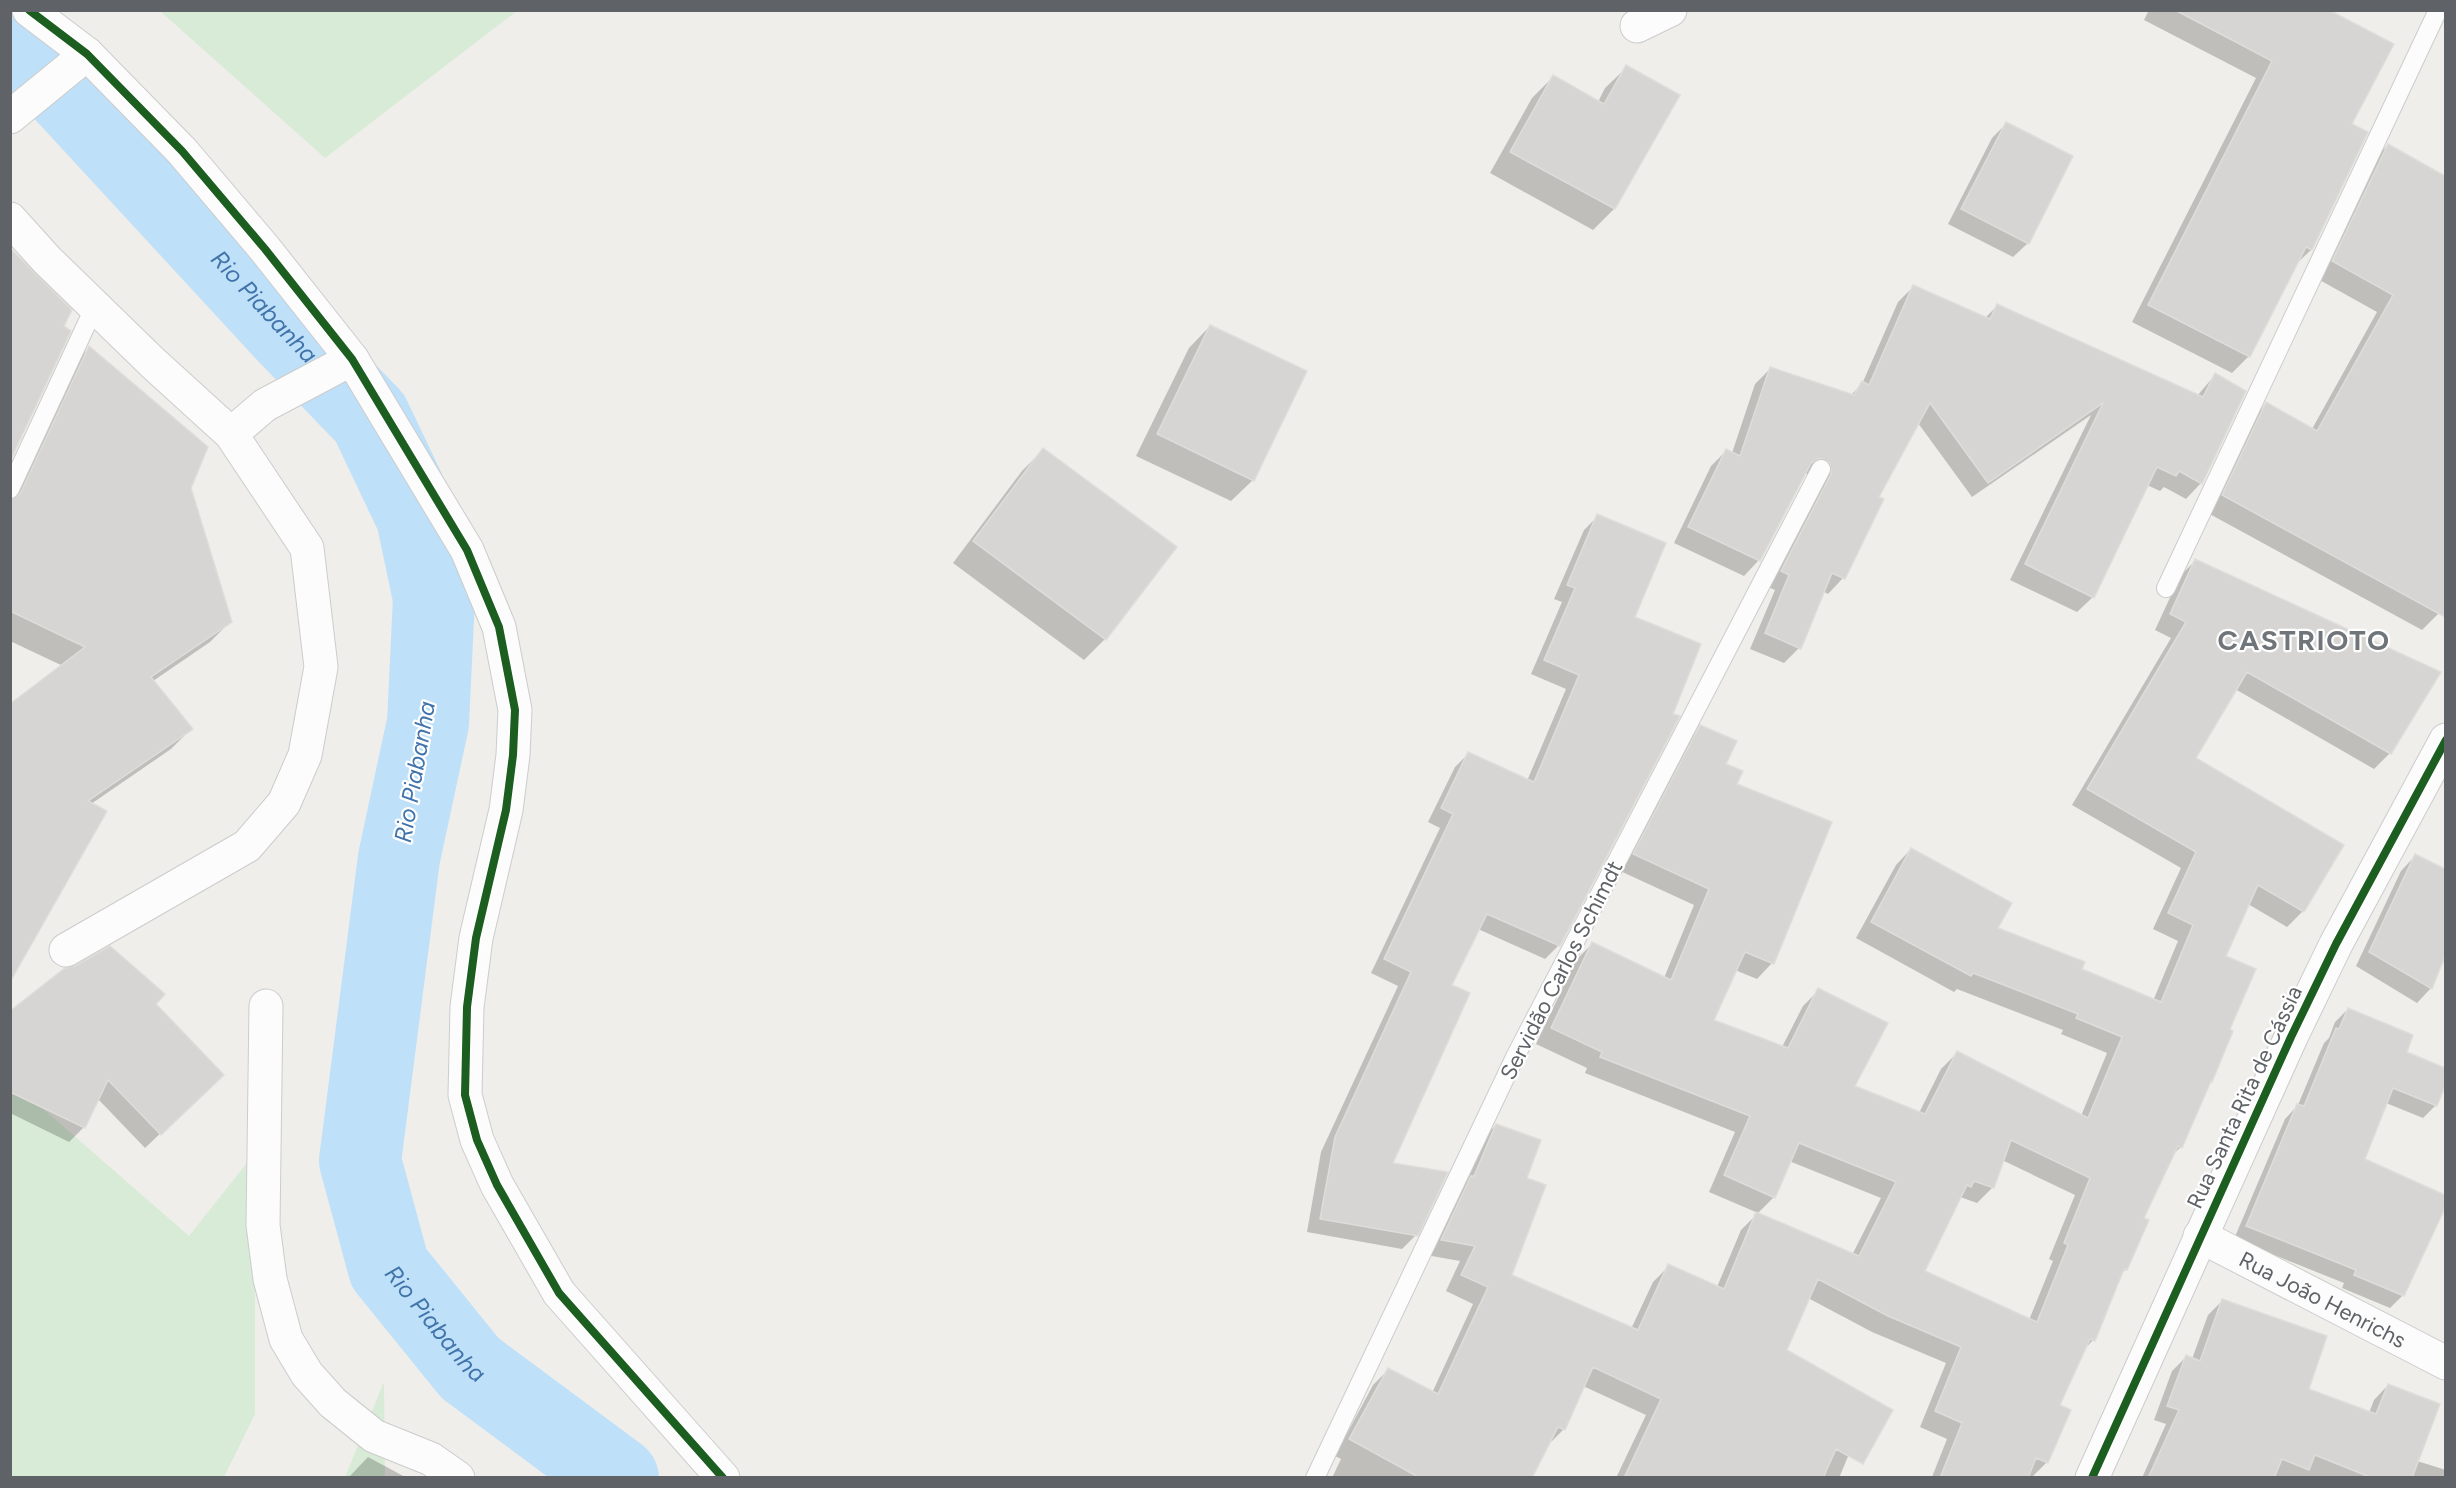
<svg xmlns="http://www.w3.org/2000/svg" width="2456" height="1488" font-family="Figtree,sans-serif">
	<rect width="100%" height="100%" fill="#efeeea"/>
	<g fill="#d8ebd6">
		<path d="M160 11H517L325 158Z"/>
		<path d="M10 1080 189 1236 255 1153V1414L224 1477H11Z"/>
		<path d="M384 1382 385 1477H345Z"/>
	</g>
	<g fill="#0003" fill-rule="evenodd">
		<path d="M2149 10H2325L2350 124 2311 250 2295 265 2249 356 2232 373 2132 322 2256 78 2144 20Z"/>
		<path d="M1627 67 1677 96 1614 209 1593 230 1490 173 1532 98 1553 77 1598 102 1605 88Z"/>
		<path d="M2006 124 2028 243 2013 257 1948 224 1992 138Z"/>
		<path d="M2388 145 2446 178V602L2439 613 2422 630 2206 512 2250 420 2266 404 2312 429 2377 312 2316 278 2371 162Z"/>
		<path d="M1913 287 1985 318 1997 306 2197 396 2215 375 2201 483 2186 499 2164 487 2160 491 2147 485 2093 597 2077 612 2010 580 2091 415 1972 497 1918 423 1877 498 1882 500 1843 578 1828 594 1823 591 1799 648 1784 663 1750 649 1775 590 1766 586 1815 478 1805 473 1759 560 1744 576 1674 543 1711 466 1726 451 1732 453 1755 384 1770 369 1850 396 1862 384 1898 302Z"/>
		<path d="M1210 326 1253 480 1231 501 1136 456 1189 348Z"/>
		<path d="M89 348 189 488 230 622 210 642 153 681 191 729 171 749 91 804 10 979 63 666 10 641V493L68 369Z"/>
		<path d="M1043 450 1105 639 1084 660 953 563 1022 471Z"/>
		<path d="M1598 516 1633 617 1559 945 1545 959 1478 929 1450 986 1391 1164 1416 1235 1402 1249 1307 1232 1321 1152 1398 986 1371 973 1440 828 1428 822 1455 767 1469 753 1527 781 1566 689 1531 674 1562 602 1554 599 1584 530Z"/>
		<path d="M2196 560 2390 753 2374 769 2235 689 2194 758 2342 845 2302 912 2287 927 2248 904 2224 957 2181 1147 2171 1156 2142 1219 2126 1269 2120 1276 2093 1340 2084 1350 2058 1406 2047 1462 2031 1478 1932 1477 1947 1439 1920 1427 1946 1363 1872 1332 1808 1298 1785 1351 1872 1399 1839 1478H1616L1646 1415 1583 1386 1564 1429 1548 1445 1530 1478H1332L1341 1459 1335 1456 1373 1385 1389 1369 1432 1393 1473 1304 1446 1291 1460 1261 1426 1255 1480 1141 1496 1125 1525 1179 1510 1276 1631 1329 1653 1282 1669 1266 1717 1287 1741 1230 1757 1214 1852 1255 1881 1198 1789 1161 1774 1197 1758 1213 1709 1192 1735 1132 1585 1073 1587 1068 1536 1044 1576 960 1592 944 1664 978 1694 905 1618 870 1685 743 1701 727 1735 785 1772 963 1757 979 1735 970 1712 1020 1782 1047 1803 1006 1819 990 1853 1087 1919 1113 1941 1069 1957 1053 2081 1116 2107 1053 2061 1034 2063 1030 1957 989 1954 992 1856 938 1896 865 1911 849 1996 929 2080 970 2153 1001 2178 941 2153 929 2181 868 2072 805 2171 638 2155 630 2180 576ZM2002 1160 2075 1195 2049 1259 2053 1261 2029 1320 1922 1272 1960 1197 1977 1203 1993 1187Z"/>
		<path d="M2415 856 2446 871V963L2442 961 2431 988 2417 1003 2356 966 2401 871Z"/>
		<path d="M76 968 153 1004 207 1089 145 1148 98 1099 84 1127 69 1142 10 1113V1013Z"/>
		<path d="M2348 1009 2405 1053 2446 1070V1082L2436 1105 2423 1118 2386 1103 2363 1160 2446 1196V1204L2415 1272 2403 1295 2390 1308 2342 1288 2344 1283 2234 1239 2285 1119 2298 1105 2324 1043 2329 1038 2335 1022Z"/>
		<path d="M2222 1301 2307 1390 2369 1413 2374 1400 2388 1385 2417 1461 2446 1470V1478H2142L2166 1424 2154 1420 2172 1371 2186 1357 2192 1359 2208 1315Z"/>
		<path d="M368 1457 407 1478H348Z"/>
	</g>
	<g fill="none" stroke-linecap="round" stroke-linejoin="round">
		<path stroke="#bfe0f9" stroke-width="82" id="s1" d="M10 45 24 47 286 331 370 418 417 517 434 598 428 723 399 858 360 1161 389 1268 470 1368 618 1478"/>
	</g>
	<g fill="#d6d5d3" stroke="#deddd9" stroke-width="1.5" fill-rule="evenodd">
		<path d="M2175 10H2329L2394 44 2352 124 2368 132 2312 250 2306 247 2250 357 2148 305 2272 61Z"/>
		<path d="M1626 65 1680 95 1615 209 1510 152 1553 75 1604 104Z"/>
		<path d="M2006 122 2073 156 2029 244 1961 209Z"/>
		<path d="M2388 144 2445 176V617L2222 495 2266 402 2317 431 2393 295 2332 261Z"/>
		<path d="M10 248 72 310 64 326 71 331 10 461Z"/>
		<path d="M1913 285 1990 319 1997 304 2203 397 2215 373 2246 391 2202 484 2179 471 2176 476 2157 467 2094 598 2025 564 2103 403 1988 483 1930 403 1879 497 1884 499 1845 579 1832 573 1801 649 1765 633 1789 575 1781 571 1831 474 1830 463 1820 458 1811 463 1760 561 1688 527 1726 449 1740 456 1770 367 1854 395 1862 381 1869 385Z"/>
		<path d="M1210 325 1307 371 1254 481 1157 434Z"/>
		<path d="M89 346 208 447 191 488 232 622 151 677 193 729 88 801 107 811 10 982V704L85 647 10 611V500L20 494Z"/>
		<path d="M1043 448 1177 547 1106 640 973 541Z"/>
		<path d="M1597 514 1666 543 1635 617 1701 644 1673 714 1680 716 1560 946 1487 914 1452 985 1470 993 1393 1163 1448 1172 1418 1236 1320 1219 1335 1137 1411 972 1384 959 1453 814 1441 808 1468 752 1534 782 1579 675 1544 660 1575 588 1567 585Z"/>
		<path d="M2195 559 2441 672 2391 754 2247 672 2196 758 2344 845 2304 912 2258 885 2226 956 2256 969 2230 1029 2233 1031 2212 1082 2211 1081 2182 1148 2178 1146 2144 1218 2149 1220 2127 1270 2124 1269 2095 1341 2090 1339 2060 1405 2071 1410 2048 1463 2036 1458 2028 1478H1940L1962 1423 1935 1411 1961 1347 1888 1316 1818 1279 1787 1350 1893 1410 1863 1464 1836 1449 1823 1478H1624L1661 1399 1593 1367 1565 1430 1558 1427 1532 1478H1420L1349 1439 1388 1368 1438 1394 1488 1287 1461 1275 1475 1246 1441 1240 1471 1176H1474L1496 1124 1541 1140 1527 1178 1546 1185 1512 1275 1638 1330 1668 1264 1724 1289 1756 1212 1859 1256 1896 1182 1799 1143 1775 1198 1724 1175 1750 1116 1600 1057 1602 1052 1551 1028 1592 942 1671 980 1709 889 1633 854 1700 725 1737 741 1726 764 1743 771 1737 784 1832 822 1774 964 1745 952 1714 1020 1788 1048 1818 988 1888 1023 1855 1086 1925 1114 1957 1051 2088 1118 2122 1037 2076 1018 2078 1014 1973 973 1971 976 1871 922 1911 848 2012 903 1998 928 2085 962 2082 969 2161 1002 2193 925 2168 913 2196 852 2087 789 2186 622 2170 614ZM2011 1140 2090 1178 2064 1243 2068 1245 2037 1322 1925 1271 1967 1185 1971 1187 1974 1181 1994 1188Z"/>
		<path d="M2415 854 2445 869V956L2432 989 2369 952Z"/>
		<path d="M110 946 165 994 156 1004 224 1075 161 1135 108 1080 85 1128 10 1092V1011L65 968 75 966Z"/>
		<path d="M2348 1008 2413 1035 2407 1052 2445 1068V1086L2437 1106 2393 1088 2365 1159 2445 1195V1208L2404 1296 2354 1275 2356 1270 2246 1226 2297 1104 2304 1106 2336 1028 2339 1029Z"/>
		<path d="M2222 1299 2327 1336 2309 1389 2376 1414 2388 1384 2440 1404 2412 1478H2372L2315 1455 2309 1470 2282 1459 2274 1478H2148L2179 1410 2167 1406 2186 1355 2200 1361Z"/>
	</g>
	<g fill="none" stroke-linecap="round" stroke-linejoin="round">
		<g stroke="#cbcccc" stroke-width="20">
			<g id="lane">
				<path d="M10 489 95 306"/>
				<path d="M2166 588 2438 10"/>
				<path d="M1315 1478 1515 1057 1821 469"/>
			</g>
		</g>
		<g stroke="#cbcccc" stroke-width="35">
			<g id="street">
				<path d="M29 10 87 54 182 151 265 249 352 359 467 550 499 627 515 710 513 755 506 810 476 938 467 1007 465 1095 477 1140 497 1185 559 1293 723 1478"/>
				<path d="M1637 26 1670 10"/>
				<path d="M10 117 87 54"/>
				<path d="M10 219 47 260 153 363 231 434 307 548 321 667 305 755 284 803 247 846 66 950"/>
				<path d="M231 434 265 405 352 359"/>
				<path d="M266 1006 263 1225 270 1279 286 1339 307 1374 333 1403 374 1436 431 1459 458 1478"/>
				<path id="s2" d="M2200 1236 2446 1363"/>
				<path d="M2092 1478 2291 1037 2336 944 2446 740"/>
			</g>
		</g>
		<use href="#lane" stroke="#fdfcfc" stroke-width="18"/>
		<use href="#street" stroke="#fdfcfc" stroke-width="33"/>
		<g stroke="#fff" stroke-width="11">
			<g id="cycleway">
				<path d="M29 10 87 54 182 151 265 249 352 359 467 550 499 627 515 710 513 755 506 810 476 938 467 1007 465 1095 477 1140 497 1185 559 1293 723 1478"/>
				<path d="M2092 1478 2291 1037 2336 944 2446 740"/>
			</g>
		</g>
		<use href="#cycleway" stroke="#1b5e20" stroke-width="8"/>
	</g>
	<g text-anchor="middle" stroke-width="4.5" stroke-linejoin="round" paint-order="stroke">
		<g font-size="22" fill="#5f6368" stroke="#fff">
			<text transform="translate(1561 970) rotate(-63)" y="8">Servidão Carlos Schimdt</text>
			<text transform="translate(2244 1097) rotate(-65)" y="8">Rua Santa Rita de Cássia</text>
			<text dy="8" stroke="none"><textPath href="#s2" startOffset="138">Rua João Henrichs</textPath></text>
		</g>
		<g font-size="24" font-style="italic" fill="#4174aa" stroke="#fff">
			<text dy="8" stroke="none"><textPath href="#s1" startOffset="368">Rio Piabanha</textPath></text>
			<text transform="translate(415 772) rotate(-80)" y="8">Rio Piabanha</text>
			<text dy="8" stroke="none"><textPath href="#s1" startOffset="1466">Rio Piabanha</textPath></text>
		</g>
		<g font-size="28" font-weight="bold" letter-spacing="1.5" fill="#70757a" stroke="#fff">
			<text x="2304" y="650">CASTRIOTO</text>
		</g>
	</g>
	<rect width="2456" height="1488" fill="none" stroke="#5f6368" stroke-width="24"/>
</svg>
